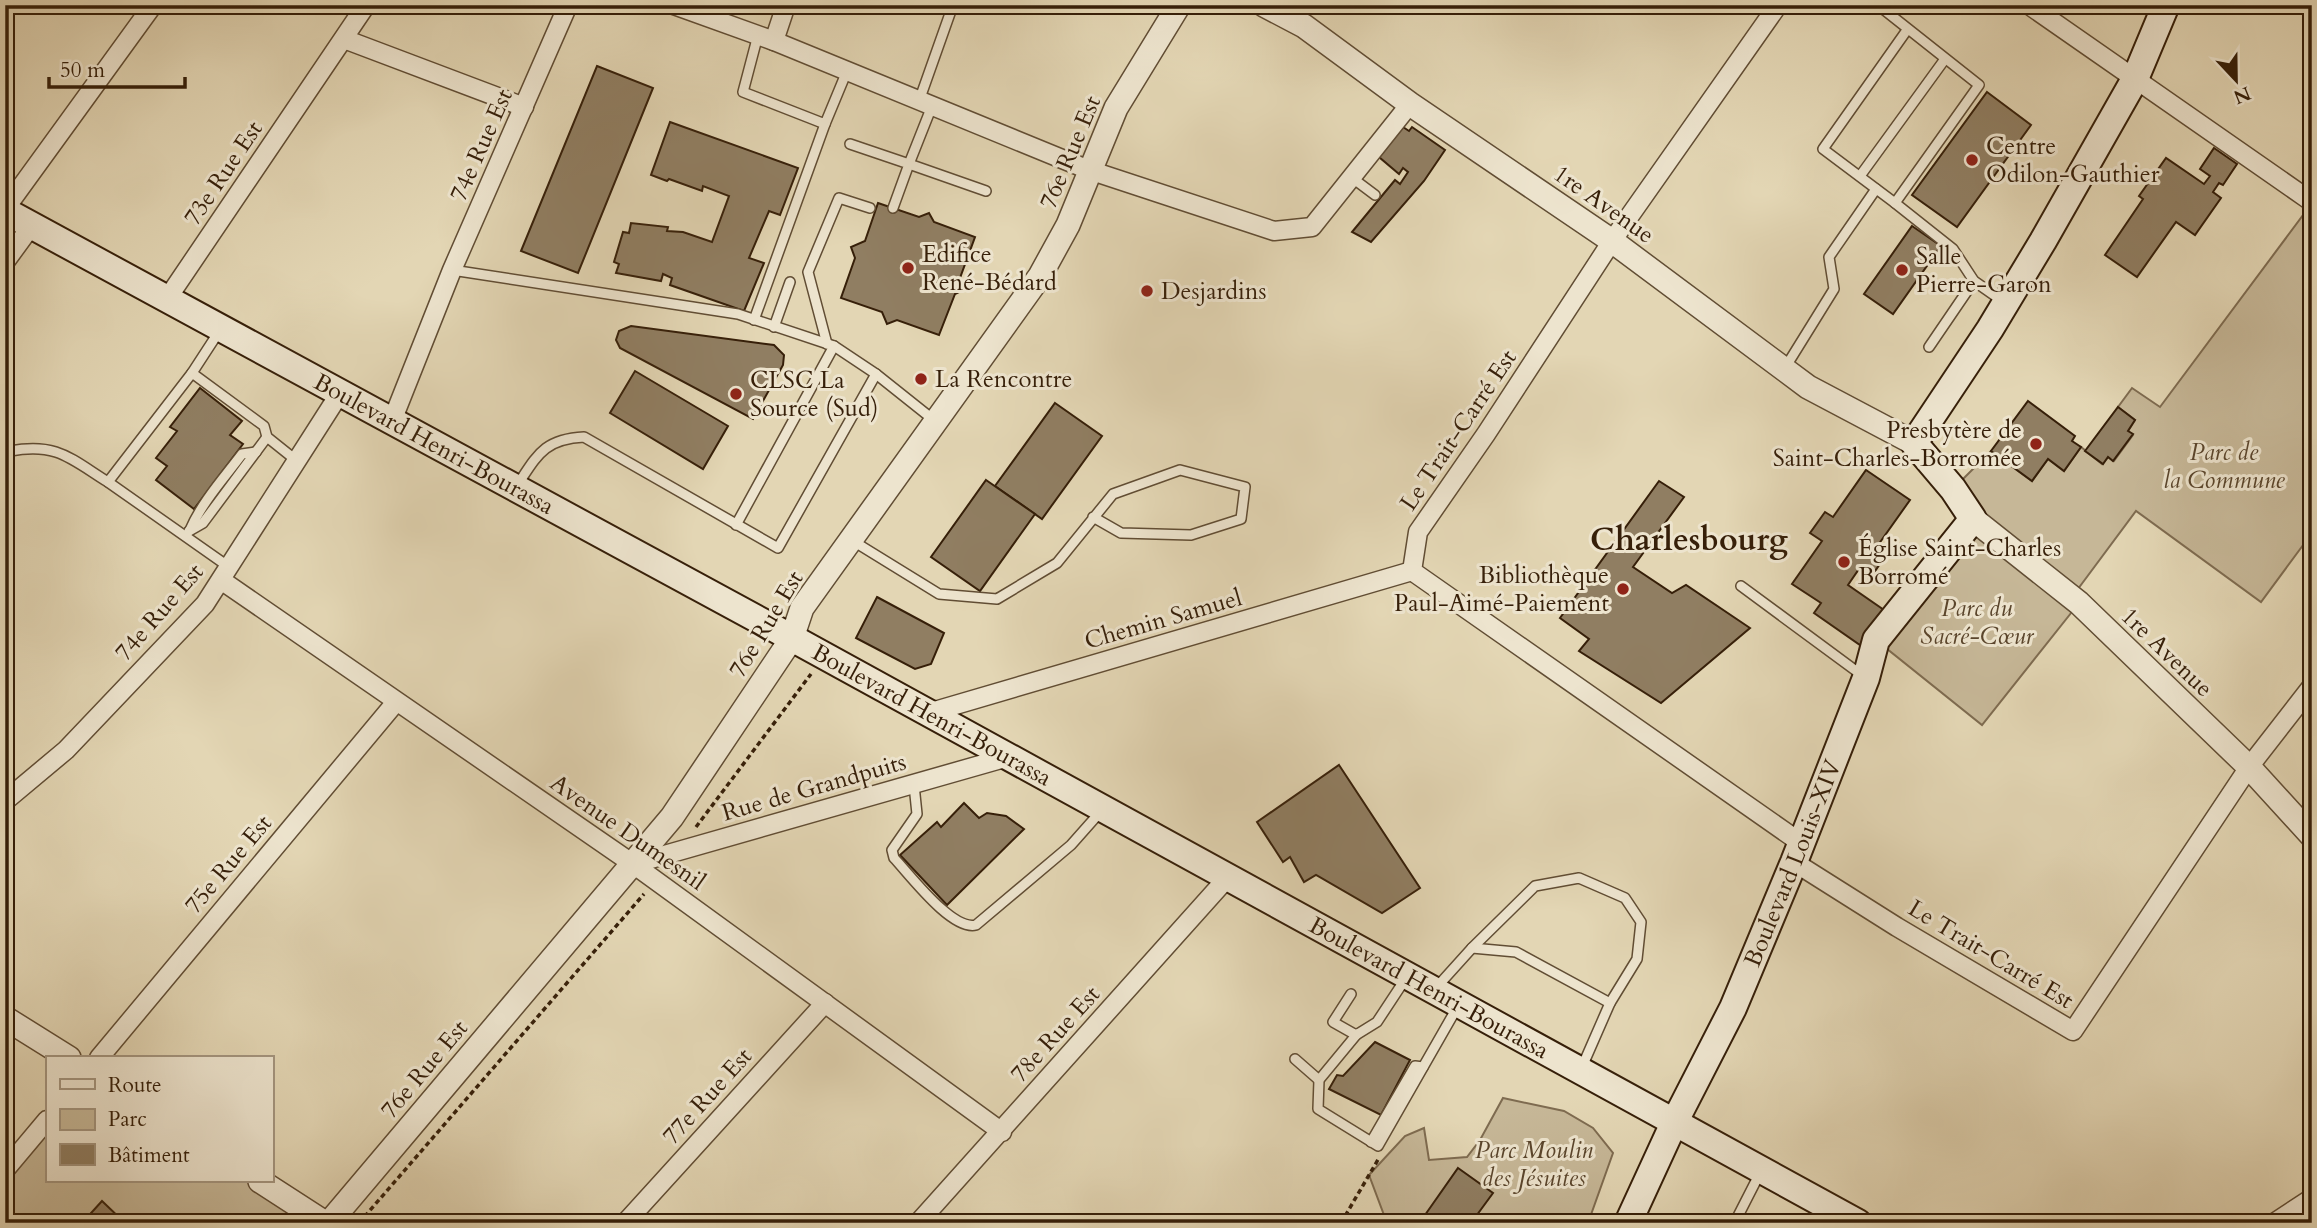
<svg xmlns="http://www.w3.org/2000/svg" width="2317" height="1228" font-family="Cardo,serif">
	<rect width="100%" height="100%" fill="#e3d6b4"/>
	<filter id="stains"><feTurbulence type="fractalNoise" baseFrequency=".00286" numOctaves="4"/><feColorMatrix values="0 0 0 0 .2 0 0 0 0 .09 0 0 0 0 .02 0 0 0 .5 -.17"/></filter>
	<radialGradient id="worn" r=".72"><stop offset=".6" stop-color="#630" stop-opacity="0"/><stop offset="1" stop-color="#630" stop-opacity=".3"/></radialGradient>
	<g fill="#c6b797" stroke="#7e6b50" stroke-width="2">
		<path d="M2312 203V533L2261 602 2136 511 2072 597 2079 603 1982 725 1876 640 1973 519 1953 489 1991 451 2032 481 2048 459 2064 471 2081 447 2102 464 2108 457 2114 461 2133 435 2128 431 2135 420 2118 407 2132 388 2160 407Z"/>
		<path d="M1503 1098 1564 1111 1593 1128 1613 1153 1588 1223H1387L1369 1175 1405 1136 1424 1128 1429 1160 1467 1157 1480 1140Z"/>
		<path d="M47 1120V1181H260L325 1223H5V1170Z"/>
	</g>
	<g fill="#907e62" stroke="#361f09" stroke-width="2">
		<path d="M597 66 653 88 578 273 521 251Z"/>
		<path d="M1987 92 2031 125 1957 227 1912 195Z"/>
		<path d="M670 122 798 168 780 215 769 211 749 258 764 263 744 311 670 285 672 278 663 274 661 281 616 273 619 264 614 262 623 232 629 233 631 223 668 227 667 231 683 232 712 242 729 196 703 186 702 191 669 179 667 181 651 175Z"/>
		<path d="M1403 127 1409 131 1412 127 1445 150 1424 181 1371 242 1352 232 1395 180 1400 184 1408 172 1403 168 1399 174 1379 157Z"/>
		<path d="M2214 148 2237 164 2223 185 2219 183 2213 192 2221 198 2195 235 2176 222 2137 277 2105 255 2143 199 2139 196 2166 158 2204 184 2210 176 2200 169Z"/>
		<path d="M878 203 919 217 929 213 934 222 975 237 960 278 965 289 955 294 939 335 897 320 887 324 882 312 841 298 855 258 851 247 865 241Z"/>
		<path d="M1912 226 1941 246 1893 314 1864 294Z"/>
		<path d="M631 326 774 345 784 355 783 365 753 419 620 348 616 340 619 331Z"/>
		<path d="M635 371 728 426 703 469 610 413Z"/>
		<path d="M200 388 242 421 230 435 243 444 194 509 156 480 167 466 156 458 177 431 170 427Z"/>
		<path d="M2028 401 2075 436 2072 441 2081 447 2064 471 2048 459 2032 481 1991 451Z"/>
		<path d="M1055 403 1102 436 1042 519 995 486Z"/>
		<path d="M2118 407 2135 420 2128 431 2133 434 2113 461 2108 457 2103 464 2085 451Z"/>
		<path d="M1866 470 1910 500 1876 548 1886 555 1871 577 1859 569 1848 585 1884 610 1860 645 1814 613 1821 603 1792 584 1822 541 1810 533 1825 512 1833 517Z"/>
		<path d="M986 480 1035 514 980 591 931 557Z"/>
		<path d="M1659 481 1684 497 1633 567 1672 593 1686 585 1750 628 1661 703 1579 651 1589 639 1560 618Z"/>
		<path d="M877 597 944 633 931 664 915 669 856 638Z"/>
		<path d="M1339 765 1420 888 1382 913 1316 875 1304 882 1290 857 1283 862 1257 822Z"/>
		<path d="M964 803 979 818 987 813 1006 816 1024 829 947 905 900 855 937 822 941 827Z"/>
		<path d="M1375 1042 1410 1060 1381 1115 1329 1089 1337 1075 1343 1076Z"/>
		<path d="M1458 1168 1493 1193 1471 1223H1435L1425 1215Z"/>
		<path d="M102 1201 125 1223H82Z"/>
	</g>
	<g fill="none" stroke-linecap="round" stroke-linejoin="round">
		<g stroke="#614d34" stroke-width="12">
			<g id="service">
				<path d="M1878 5 1979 85 1895 203 1953 249 1974 281 2004 302"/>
				<path d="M758 35 743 92 825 124 847 71"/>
				<path d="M919 101 953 5"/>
				<path d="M932 106 909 164 986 191"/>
				<path d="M850 144 909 164 893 208"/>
				<path d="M1860 176 1945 59"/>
				<path d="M1351 177 1375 195"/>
				<path d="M1895 203 1823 149 1907 30"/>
				<path d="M452 270 738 314 834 346 876 374 935 421"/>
				<path d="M754 320 825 124"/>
				<path d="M774 327 790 282"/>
				<path d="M220 330 192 373 264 426 267 437 297 461"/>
				<path d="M827 344 808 272 839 198 870 208"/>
				<path d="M1929 347 1974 281"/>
				<path d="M1785 368 1834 289 1829 257 1876 189"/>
				<path d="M192 373 108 482 229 567"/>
				<path d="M5 448 10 451C57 442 71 459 108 482"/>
				<path d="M516 487C537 456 543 439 584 437L778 548 876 374"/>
				<path d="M736 525 834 346"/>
				<path d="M190 530C202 502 224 478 242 454L256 452"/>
				<path d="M189 531 203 523 267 437"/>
				<path d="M853 541 939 594 997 599 1057 563 1113 494 1180 470 1245 487 1241 519 1191 535 1121 533 1093 517"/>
				<path d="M1741 586 1863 676"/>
				<path d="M914 785 917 814 892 850 894 858C910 875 952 931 976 925L1071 845 1102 810"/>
				<path d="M1472 948 1516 952 1610 1003"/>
				<path d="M1435 989 1472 948 1535 886 1579 878 1625 898 1641 922 1637 959 1610 1003 1582 1067"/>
				<path d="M1351 994 1333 1022 1356 1035 1377 1022 1406 978"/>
				<path d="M1357 1034 1319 1080 1318 1109 1378 1146 1458 1006"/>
				<path d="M1295 1059 1319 1080"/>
				<path d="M1371 1142 1415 1066 1423 1067"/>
				<path d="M1746 1223 1737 1218 1761 1171"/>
			</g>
		</g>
		<g stroke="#614d34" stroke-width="21">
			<g id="minor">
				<path d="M674 5 774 41 1089 170 1274 231 1312 227 1410 104"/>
				<path d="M1778 5 1612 241 1486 434 1418 532 1412 571 1801 843"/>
				<path d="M2029 5 2312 202"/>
				<path d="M344 39 524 107"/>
				<path d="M774 41 786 5"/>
				<path d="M5 209 153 5"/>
				<path d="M5 262 32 225"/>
				<path d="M167 299 366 5"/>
				<path d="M392 421 452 270 568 5"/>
				<path d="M221 580 633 864 1002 1132"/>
				<path d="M928 713 1412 571"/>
				<path d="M5 801 66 750 205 604 340 393"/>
				<path d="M1794 862 1897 927 2073 1031 2249 767 2312 686"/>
				<path d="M633 864 1008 757"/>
				<path d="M99 1058 396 702"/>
				<path d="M5 1170 47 1120"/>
				<path d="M625 1223 825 1003"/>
				<path d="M918 1223 1228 877"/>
				<path d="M2274 1223 2312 1198"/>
			</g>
		</g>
		<g stroke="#614d34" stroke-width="26">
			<g id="tertiary">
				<path d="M1264 5 1304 26 1410 104 1612 241 1808 387 1914 443"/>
				<path d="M1973 519 2079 603 2249 767 2312 836"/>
				<path d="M5 1018 69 1058"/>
				<path d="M260 1181 325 1223"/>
				<path d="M329 1223 672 817 792 638 802 608 1040 276 1068 225 1116 108 1179 5"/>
			</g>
		</g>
		<g stroke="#361f09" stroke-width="30">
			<g id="secondary">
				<path id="s1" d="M5 211 792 638 1858 1223"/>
				<path id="s2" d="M1628 1223 1674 1123 1733 1008 1794 862 1866 678 1876 640 1973 519 1953 489 1914 443 1990 329 2043 241 2135 79 2166 5"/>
			</g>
		</g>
		<g stroke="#361f09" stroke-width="3.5" stroke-dasharray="5 3.5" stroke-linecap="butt">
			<path d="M696 827 811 674"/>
			<path d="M359 1223 644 894"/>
			<path d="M1341 1223 1379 1158"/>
		</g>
		<use href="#service" stroke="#ede4ce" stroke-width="9"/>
		<use href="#minor" stroke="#ede4ce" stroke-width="18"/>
		<use href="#tertiary" stroke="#ede4ce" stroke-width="23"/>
		<use href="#secondary" stroke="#ede4ce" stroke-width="26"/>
	</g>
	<g fill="#8f2418" stroke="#ede4ce" stroke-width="2.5">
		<circle cx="1972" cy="160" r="7"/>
		<circle cx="908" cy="268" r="7"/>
		<circle cx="1902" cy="270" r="7"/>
		<circle cx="1147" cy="291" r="7"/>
		<circle cx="921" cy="379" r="7"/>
		<circle cx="736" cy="394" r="7"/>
		<circle cx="2036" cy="444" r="7"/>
		<circle cx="1844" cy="562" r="7"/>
		<circle cx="1623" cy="589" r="7"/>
	</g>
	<g text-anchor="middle" stroke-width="6" stroke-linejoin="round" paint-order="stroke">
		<g font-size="24" fill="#361f09" stroke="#ede4ce">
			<text transform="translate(481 145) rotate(-66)" y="8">74e Rue Est</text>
			<text transform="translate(1070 152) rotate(-67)" y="8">76e Rue Est</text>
			<text transform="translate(223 173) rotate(-56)" y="8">73e Rue Est</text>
			<text transform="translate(1604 204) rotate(35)" y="8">1re Avenue</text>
			<text transform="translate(1458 430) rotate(-56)" y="8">Le Trait-Carré Est</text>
			<text dy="8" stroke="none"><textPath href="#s1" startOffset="488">Boulevard Henri-Bourassa</textPath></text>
			<text transform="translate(159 612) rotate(-49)" y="8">74e Rue Est</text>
			<text transform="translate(1163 619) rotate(-16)" y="8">Chemin Samuel</text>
			<text transform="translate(766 624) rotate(-59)" y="8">76e Rue Est</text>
			<text transform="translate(2167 652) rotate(44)" y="8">1re Avenue</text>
			<text dy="8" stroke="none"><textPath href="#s1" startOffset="1055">Boulevard Henri-Bourassa</textPath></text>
			<text transform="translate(814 787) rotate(-16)" y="8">Rue de Grandpuits</text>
			<text transform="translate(628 832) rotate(35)" y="8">Avenue Dumesnil</text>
			<text transform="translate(228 864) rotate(-50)" y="8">75e Rue Est</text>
			<text dy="8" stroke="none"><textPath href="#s2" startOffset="396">Boulevard Louis-XIV</textPath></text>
			<text transform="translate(1991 954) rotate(31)" y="8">Le Trait-Carré Est</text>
			<text dy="8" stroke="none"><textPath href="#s1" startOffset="1622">Boulevard Henri-Bourassa</textPath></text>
			<text transform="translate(1055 1034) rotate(-48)" y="8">78e Rue Est</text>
			<text transform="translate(424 1069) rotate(-50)" y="8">76e Rue Est</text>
			<text transform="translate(707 1096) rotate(-48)" y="8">77e Rue Est</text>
		</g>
		<g font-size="24" fill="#361f09" stroke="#ede4ce" text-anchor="start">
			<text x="1986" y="154">Centre<tspan x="1986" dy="28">Odilon-Gauthier</tspan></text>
			<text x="922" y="262">Edifice<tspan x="922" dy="28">René-Bédard</tspan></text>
			<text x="1916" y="264">Salle<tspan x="1916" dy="28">Pierre-Garon</tspan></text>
			<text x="1161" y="299">Desjardins</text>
			<text x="935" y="387">La Rencontre</text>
			<text x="750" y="388">CLSC La<tspan x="750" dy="28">Source (Sud)</tspan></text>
			<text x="2022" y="438" text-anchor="end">Presbytère de<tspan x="2022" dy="28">Saint-Charles-Borromée</tspan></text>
			<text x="1858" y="556">Église Saint-Charles<tspan x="1858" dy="28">Borromé</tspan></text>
			<text x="1609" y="583" text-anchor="end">Bibliothèque<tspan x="1609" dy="28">Paul-Aimé-Paiement</tspan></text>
		</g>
		<g font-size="24" font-style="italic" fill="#5a452c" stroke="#ede4ce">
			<text x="2224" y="460">Parc de<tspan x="2224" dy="28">la Commune</tspan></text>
			<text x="1977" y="616">Parc du<tspan x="1977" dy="28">Sacré-Cœur</tspan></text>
			<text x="1534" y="1158">Parc Moulin<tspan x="1534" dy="28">des Jésuites</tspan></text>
		</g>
		<g font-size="32" font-weight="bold" fill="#361f09" stroke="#ede4ce">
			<text x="1689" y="550">Charlesbourg</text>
		</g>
	</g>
	<rect width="2317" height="1228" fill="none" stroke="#e3d6b4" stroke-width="28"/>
	<rect x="7" y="7" width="2303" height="1214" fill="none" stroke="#361f09" stroke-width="3.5"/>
	<rect x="14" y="14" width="2289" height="1200" fill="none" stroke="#361f09" stroke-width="2"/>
	<rect x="46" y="1056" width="228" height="126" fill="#ede4ce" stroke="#a4957f" stroke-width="2"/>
	<rect x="60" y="1079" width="35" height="10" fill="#ede4ce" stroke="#a4957f" stroke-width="2"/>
	<text x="108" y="1092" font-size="21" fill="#361f09">Route</text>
	<rect x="60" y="1109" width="35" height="21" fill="#c6b797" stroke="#a4957f" stroke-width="2"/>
	<text x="108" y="1126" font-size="21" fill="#361f09">Parc</text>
	<rect x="60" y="1144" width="35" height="21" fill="#907e62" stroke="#a4957f" stroke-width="2"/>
	<text x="108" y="1162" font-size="21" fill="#361f09">Bâtiment</text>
	<g transform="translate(2236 80) rotate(158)" stroke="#ede4ce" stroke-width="5" paint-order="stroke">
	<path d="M0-5L12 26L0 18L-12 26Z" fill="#361f09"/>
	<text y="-10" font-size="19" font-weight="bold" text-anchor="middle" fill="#361f09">N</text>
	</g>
	<path d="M49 77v10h136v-10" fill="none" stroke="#361f09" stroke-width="3.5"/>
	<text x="60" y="77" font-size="21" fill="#361f09" stroke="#ede4ce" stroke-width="5" paint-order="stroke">50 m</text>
	<rect width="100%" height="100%" filter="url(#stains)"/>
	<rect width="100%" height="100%" fill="url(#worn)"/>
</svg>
